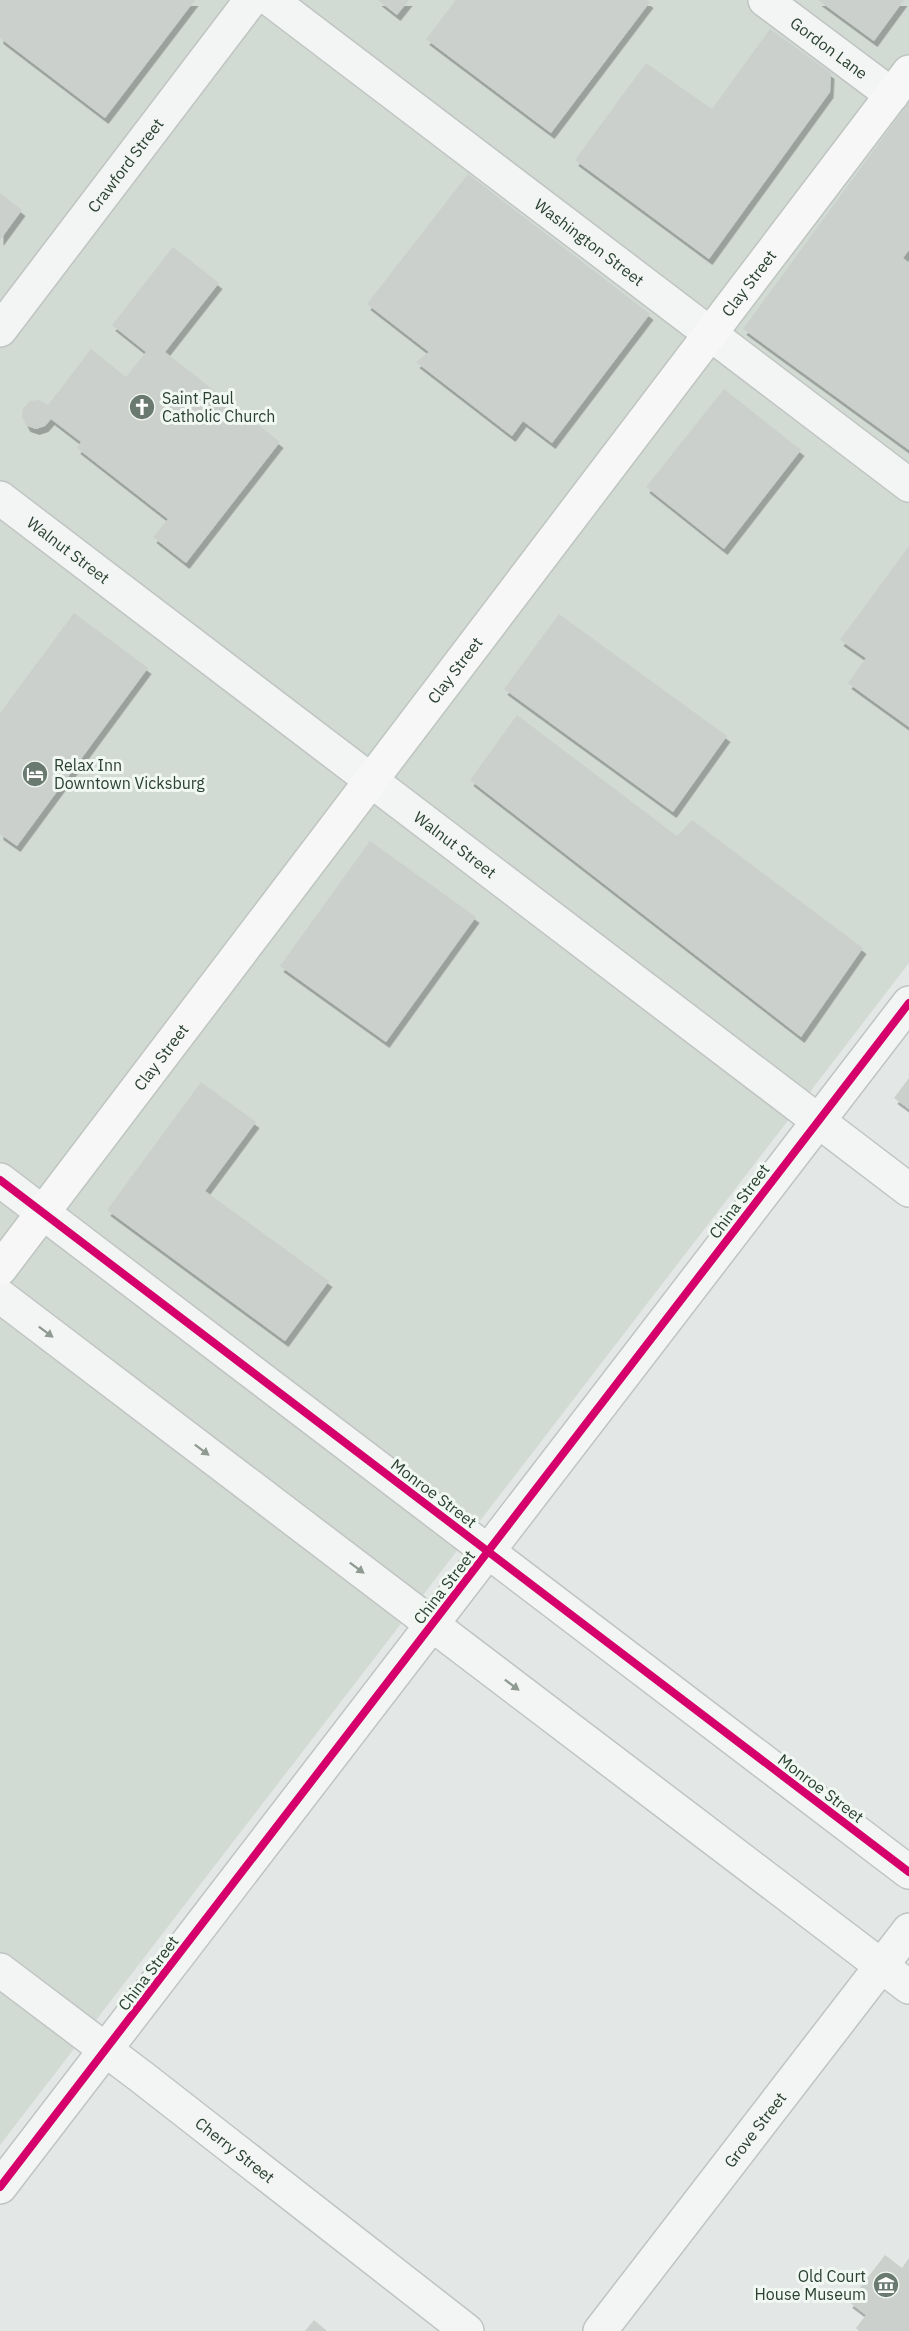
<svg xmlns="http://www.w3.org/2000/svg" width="909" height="2331" font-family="'IBM Plex Sans',sans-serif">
	<defs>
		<filter id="shadow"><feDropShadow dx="3.5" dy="6" stdDeviation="0" flood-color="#0004"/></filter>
	</defs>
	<rect width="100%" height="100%" fill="#e3e7e5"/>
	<path fill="#d2dad4" d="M0 0H909V963L0 2145Z"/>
	<g fill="#cbd0cd" filter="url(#shadow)">
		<path d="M0 0H195L105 118 0 38Z"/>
		<path d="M378 0H409L397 15Z"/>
		<path d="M456 0H647L650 2 551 133 426 39Z"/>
		<path d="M818 0H904L874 41Z"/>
		<path d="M770 29 831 73 830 92 709 259 575 160 646 63 712 109Z"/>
		<path d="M909 102V250L903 258 909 263V450L743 329Z"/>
		<path d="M468 174 650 314 552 443 523 421 512 436 416 362 429 352 367 304Z"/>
		<path d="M0 193 22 210 0 240Z"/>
		<path d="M173 247 219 283 165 352 280 442 186 563 153 537 168 519 77 448 81 442 51 419 45 426 36 429 27 426 22 417 23 408 30 401 39 400 48 405 91 349 126 377 146 352 112 325Z"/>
		<path d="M724 389 801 450 724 549 646 487Z"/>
		<path d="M909 546V727L848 683 866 658 840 640Z"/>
		<path d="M74 613 148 668 17 846 0 834V713Z"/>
		<path d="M559 614 727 736 673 812 504 689Z"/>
		<path d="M517 715 677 836 692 820 863 948 801 1037 470 780Z"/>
		<path d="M370 841 476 917 386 1042 280 966Z"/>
		<path d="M909 1078V1109L894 1098Z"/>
		<path d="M201 1082 256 1122 205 1191 329 1281 285 1341 107 1210Z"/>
		<path d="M885 2255 902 2268 909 2258V2331H859L856 2328 866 2315 849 2302Z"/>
		<path d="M314 2320 327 2331H305Z"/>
	</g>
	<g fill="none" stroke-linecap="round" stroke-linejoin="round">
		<g stroke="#c0c4c2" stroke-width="36">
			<g id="minor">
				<path id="s1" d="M765 0 892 95"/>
				<path id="s2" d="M0 330 251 0"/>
				<path id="s3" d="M0 498 909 1190"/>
				<path d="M0 1180 909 1872"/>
				<path d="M0 1296 909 1987"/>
				<path id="s4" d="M0 1970 143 2078 467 2331"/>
				<path d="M0 2187 909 1003"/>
				<path id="s5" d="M600 2331 909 1930"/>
			</g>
		</g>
		<g stroke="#c0c4c2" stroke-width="36">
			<g id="tertiary">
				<path id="s6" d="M271 0 909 485"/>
			</g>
		</g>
		<g stroke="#bfc5c1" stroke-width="36">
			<g id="primary">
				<path id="s7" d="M0 1269 909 72"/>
			</g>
		</g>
		<use href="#minor" stroke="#f2f5f3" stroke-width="33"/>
		<use href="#tertiary" stroke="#f2f5f3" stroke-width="33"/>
		<use href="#primary" stroke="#f6f7f6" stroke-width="33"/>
		<g stroke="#f1f7f2" stroke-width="11">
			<g id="cycleway">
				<path d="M0 1180 909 1872"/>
				<path d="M0 2187 909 1003"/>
			</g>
		</g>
		<use href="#cycleway" stroke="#d6006c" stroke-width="8"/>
	</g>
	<defs><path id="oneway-solid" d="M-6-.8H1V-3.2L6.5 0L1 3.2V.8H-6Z" transform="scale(1.5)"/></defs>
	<g fill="#8e9a92">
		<use href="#oneway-solid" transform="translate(46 1332) rotate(37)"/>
		<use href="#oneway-solid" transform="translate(202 1450) rotate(37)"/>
		<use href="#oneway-solid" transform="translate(357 1568) rotate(37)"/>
		<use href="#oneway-solid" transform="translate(512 1685) rotate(37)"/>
	</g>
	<defs>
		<g id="church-disc" transform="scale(1.35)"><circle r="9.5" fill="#6b7a70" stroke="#f1f7f2"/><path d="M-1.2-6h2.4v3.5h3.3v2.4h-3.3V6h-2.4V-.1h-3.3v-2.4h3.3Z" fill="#fff"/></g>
		<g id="hotel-disc" transform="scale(1.35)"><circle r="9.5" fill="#6b7a70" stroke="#f1f7f2"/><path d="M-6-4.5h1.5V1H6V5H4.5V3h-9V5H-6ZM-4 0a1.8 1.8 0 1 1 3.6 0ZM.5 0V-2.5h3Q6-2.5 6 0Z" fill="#fff"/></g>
		<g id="museum-disc" transform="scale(1.35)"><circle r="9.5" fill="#6b7a70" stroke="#f1f7f2"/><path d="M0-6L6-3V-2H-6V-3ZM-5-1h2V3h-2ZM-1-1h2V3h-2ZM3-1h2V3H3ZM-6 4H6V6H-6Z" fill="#fff"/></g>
	</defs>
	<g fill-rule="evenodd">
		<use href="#church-disc" x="142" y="407"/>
		<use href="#hotel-disc" x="35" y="774"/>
		<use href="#museum-disc" x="886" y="2285"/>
	</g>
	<g text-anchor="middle" stroke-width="6" stroke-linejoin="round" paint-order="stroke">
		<g font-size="16" fill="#2a4031" stroke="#f1f7f2">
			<text dy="6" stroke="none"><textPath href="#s1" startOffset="80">Gordon Lane</textPath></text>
			<text dy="6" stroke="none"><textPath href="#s2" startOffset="207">Crawford Street</textPath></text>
			<text dy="6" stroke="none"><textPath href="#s6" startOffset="400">Washington Street</textPath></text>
			<text dy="6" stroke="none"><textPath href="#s7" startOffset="1238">Clay Street</textPath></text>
			<text dy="6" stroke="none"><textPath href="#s3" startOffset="86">Walnut Street</textPath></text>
			<text dy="6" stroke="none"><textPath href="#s7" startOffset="752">Clay Street</textPath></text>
			<text dy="6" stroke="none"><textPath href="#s3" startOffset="572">Walnut Street</textPath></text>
			<text dy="6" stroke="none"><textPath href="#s7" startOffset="266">Clay Street</textPath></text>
			<text transform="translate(739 1201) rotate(-53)" y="6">China Street</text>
			<text transform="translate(434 1493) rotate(37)" y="6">Monroe Street</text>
			<text transform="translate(444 1587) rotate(-52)" y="6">China Street</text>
			<text transform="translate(821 1788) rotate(37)" y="6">Monroe Street</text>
			<text transform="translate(148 1973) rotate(-53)" y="6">China Street</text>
			<text dy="6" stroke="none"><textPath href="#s5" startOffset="254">Grove Street</textPath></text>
			<text dy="6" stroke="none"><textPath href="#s4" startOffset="296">Cherry Street</textPath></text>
		</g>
		<g font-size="16" fill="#2a4031" stroke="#f1f7f2" text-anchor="start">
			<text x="162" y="404">Saint Paul<tspan x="162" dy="18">Catholic Church</tspan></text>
			<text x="54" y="771">Relax Inn<tspan x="54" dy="18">Downtown Vicksburg</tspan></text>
			<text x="866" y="2282" text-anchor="end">Old Court<tspan x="866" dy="18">House Museum</tspan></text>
		</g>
	</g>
</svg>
